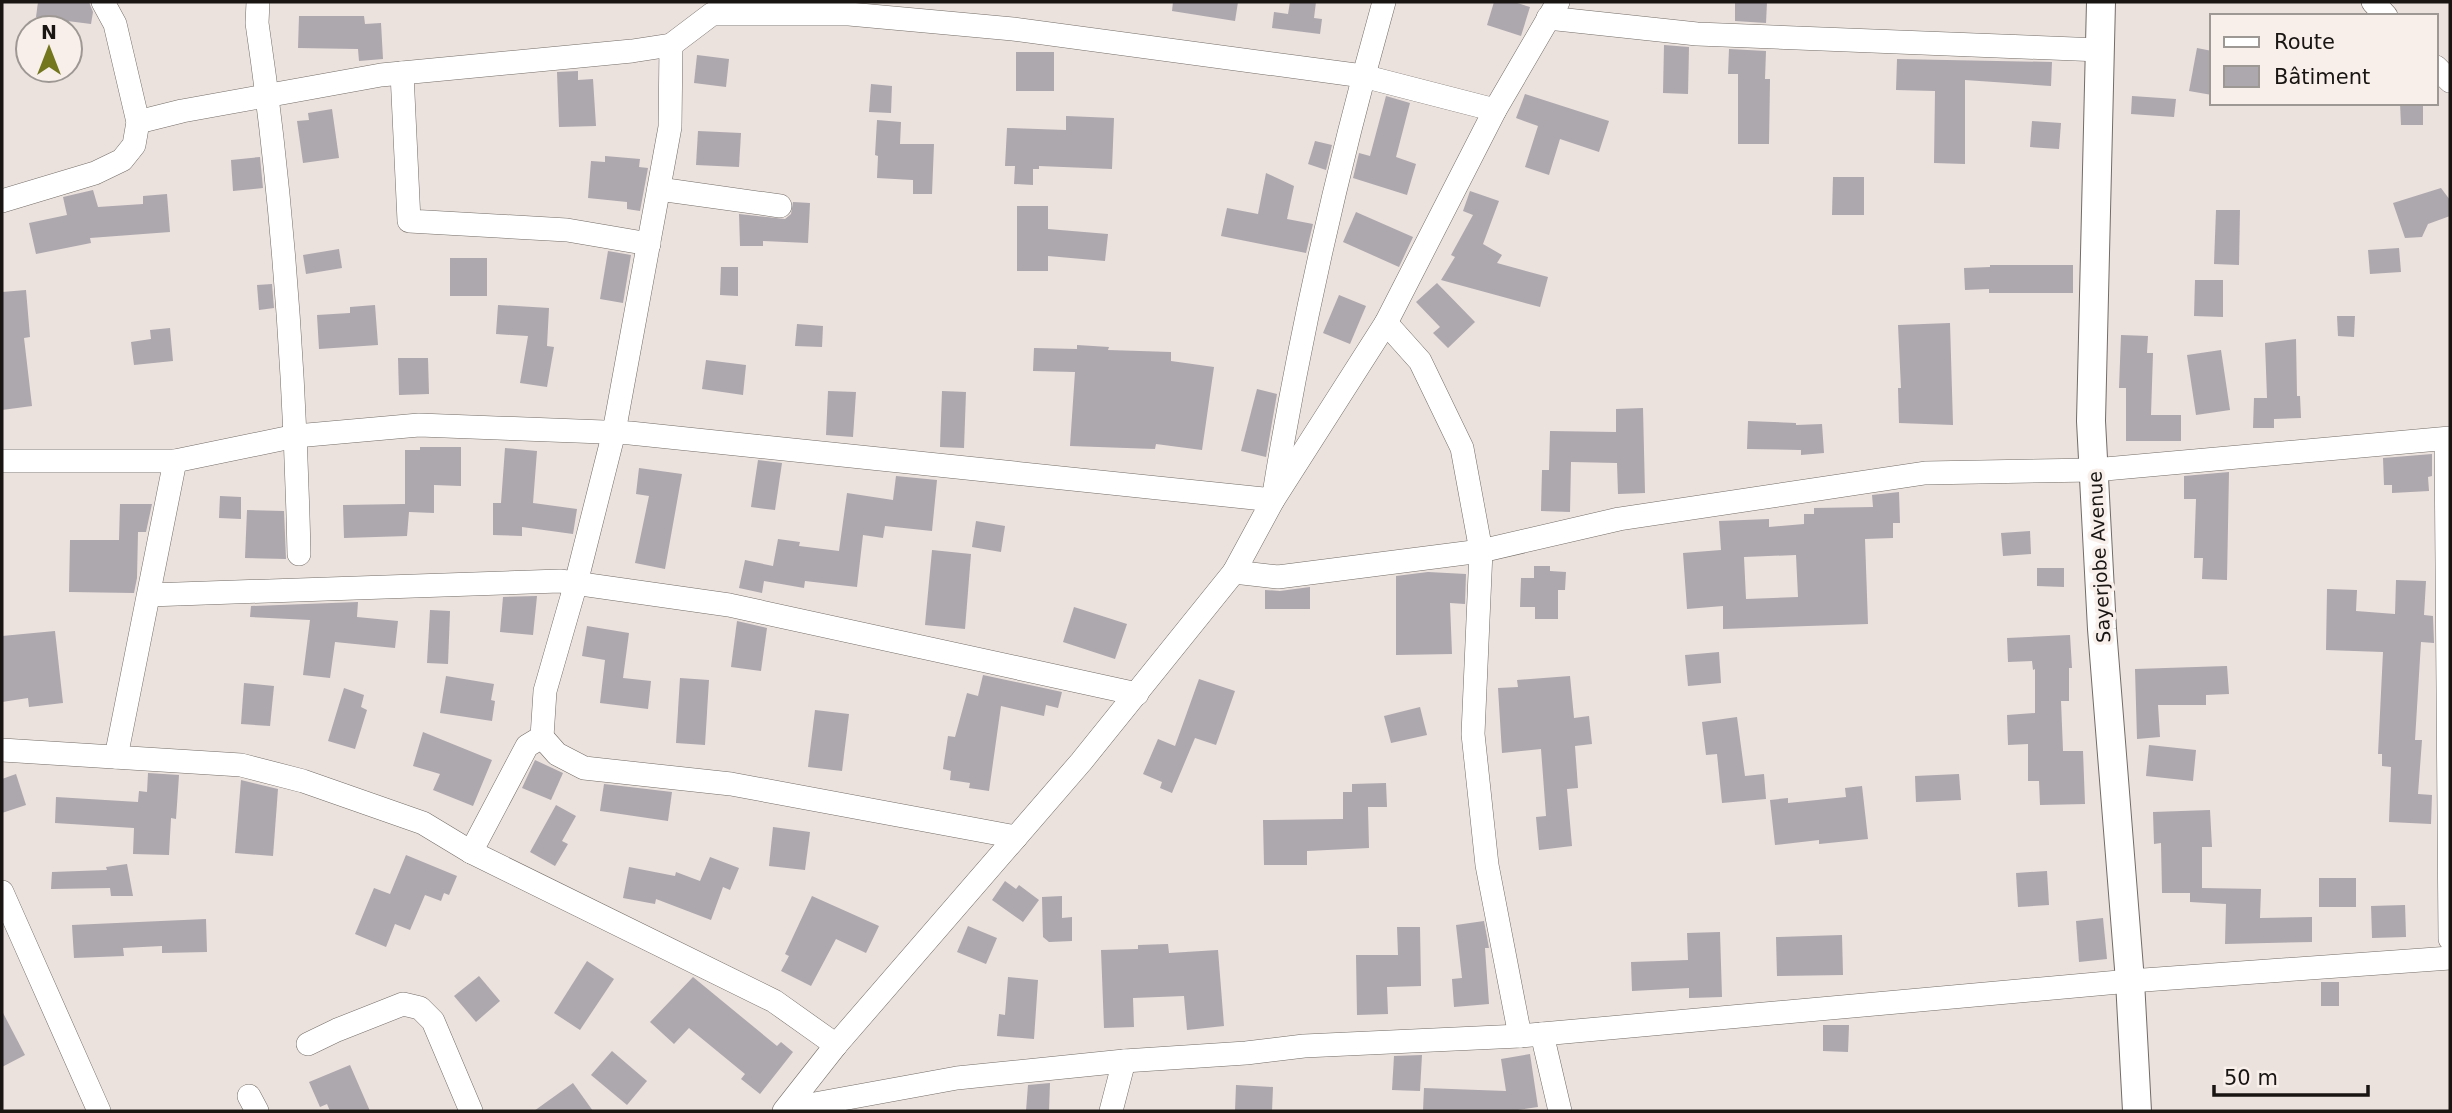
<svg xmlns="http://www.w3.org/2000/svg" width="2452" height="1113" font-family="'DejaVu Sans',sans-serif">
	<rect width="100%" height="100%" fill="#ebe2dd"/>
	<g fill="#ada7ae" fill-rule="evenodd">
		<path d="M38 2H89L93 12 91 24 36 17Z"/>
		<path d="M1173 2H1238L1235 21 1172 11Z"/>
		<path d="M1290 2H1316L1314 18 1322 19 1320 34 1272 28 1274 12 1288 14Z"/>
		<path d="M1494 2H1514L1530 7 1521 36 1487 25Z"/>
		<path d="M1735 2H1767L1766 23 1735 21Z"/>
		<path d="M299 16H364L365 24 381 23 383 59 359 61 358 49 298 48Z"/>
		<path d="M1664 45 1689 47 1688 94 1663 93Z"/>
		<path d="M2197 48 2212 51V95L2189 91Z"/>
		<path d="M1729 49 1766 51 1765 79H1770L1769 144H1738V74H1728Z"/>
		<rect x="1016" y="52" width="38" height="39"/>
		<path d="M697 55 729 59 726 87 694 83Z"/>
		<path d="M1897 59 2052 62 2051 86 1965 80V164L1934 163 1935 91 1896 90Z"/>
		<path d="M578 71V80L593 79 596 126 559 127 557 72Z"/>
		<path d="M871 84 892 86 891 113 869 112Z"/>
		<path d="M1525 94 1609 121 1599 152 1560 139 1549 175 1525 167 1538 126 1516 118Z"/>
		<path d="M1386 96 1410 103 1396 157 1416 164 1407 195 1353 178 1359 153 1370 156Z"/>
		<path d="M2132 96 2176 99 2174 117 2131 114Z"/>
		<path d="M2400 103H2423V125H2401Z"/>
		<path d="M332 109 339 158 303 163 297 121 309 120 308 113Z"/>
		<path d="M1066 116 1114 118 1112 169 1039 166V169H1033V185L1014 184 1015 166H1005L1007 128 1066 130Z"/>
		<path d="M877 120 901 122 900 144H934L932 194H913V180L877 178 878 156 875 155Z"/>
		<path d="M2032 121 2061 123 2059 149 2030 147Z"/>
		<path d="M698 131 741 133 739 167 696 165Z"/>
		<path d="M1315 141 1332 145 1326 170 1308 164Z"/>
		<path d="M605 156 640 159 639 167 648 168 640 211 627 209V202L588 198 591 161 605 162Z"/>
		<path d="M260 157 263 188 233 191 231 160Z"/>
		<path d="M1266 173 1294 186 1287 219 1313 224 1306 253 1221 236 1227 208 1258 214Z"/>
		<path d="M1833 177H1864V215H1832Z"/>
		<path d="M2441 188 2450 200V216L2428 224 2422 237 2405 238 2393 203Z"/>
		<path d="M93 190 98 207 143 204V196L167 194 170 232 90 238 91 243 36 254 29 223 67 215 63 197Z"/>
		<path d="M1470 191 1499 201 1483 244 1502 255 1497 263 1548 277 1540 307 1441 280 1455 257 1451 255 1473 215 1463 211Z"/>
		<path d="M793 202 810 203 808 243 763 241V246H740L739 214 785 219 791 214Z"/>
		<path d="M1017 206H1048V229L1108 234 1105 261 1048 256V271H1017Z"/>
		<path d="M2216 210H2240L2239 265 2214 264Z"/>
		<path d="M1356 212 1413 237 1399 267 1343 242Z"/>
		<path d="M2399 248 2401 272 2370 274 2368 250Z"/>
		<path d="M339 249 342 268 306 274 303 255Z"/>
		<path d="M608 251 631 255 623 303 600 299Z"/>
		<rect x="450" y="258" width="37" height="38"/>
		<path d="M1990 265H2073V293H1989V289L1965 290 1964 268 1990 267Z"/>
		<path d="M721 267H738V296L720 295Z"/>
		<path d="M2195 280H2223V317L2194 316Z"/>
		<path d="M1437 283 1475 322 1448 348 1433 333 1440 327 1416 302Z"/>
		<path d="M272 284 274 308 259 310 257 285Z"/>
		<path d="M26 290 30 337 24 338 32 406 2 410V292Z"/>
		<path d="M1339 295 1366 306 1350 344 1323 333Z"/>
		<path d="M375 305 378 345 319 349 317 315 350 313V307Z"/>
		<path d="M498 305 549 308 547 346 554 347 547 387 520 383 528 336 496 334Z"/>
		<path d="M2337 316H2355L2354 337 2338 336Z"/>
		<path d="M1950 323 1953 425 1899 423 1898 388H1901L1898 325Z"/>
		<path d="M797 324 823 326 822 347 795 346Z"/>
		<path d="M170 328 173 361 134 365 131 342 151 339 150 330Z"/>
		<path d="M2121 335 2148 336 2147 353H2153L2151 415H2181V441H2126V388H2119Z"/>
		<path d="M2296 339 2297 396H2300L2301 418 2274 419V428H2253L2254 398H2267L2265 343Z"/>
		<path d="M1077 345 1109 347 1108 350 1171 352V361L1214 367 1202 450 1156 444 1155 449 1070 446 1075 372 1033 371 1034 348 1077 349Z"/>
		<path d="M2221 350 2230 410 2196 415 2187 355Z"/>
		<path d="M398 358H428L429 394 399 395Z"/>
		<path d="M706 360 746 365 743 395 702 389Z"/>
		<path d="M1257 389 1277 394 1266 457 1241 451Z"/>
		<path d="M828 391 856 392 853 437 826 435Z"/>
		<path d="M942 391 966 392 964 448 940 447Z"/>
		<path d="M1643 408 1645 493 1618 494 1617 463 1571 462 1570 512 1541 511 1542 470H1549L1550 431 1616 432V409Z"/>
		<path d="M1748 421 1796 423V425L1822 424 1824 453 1801 455V450L1747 449Z"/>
		<path d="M420 447H461V486L434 485V513L409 512 407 536 344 538 343 505 405 504V450H420Z"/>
		<path d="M505 448 537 451 533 503 577 509 573 534 522 527V536L493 535V503H501Z"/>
		<path d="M2432 454V476L2428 477 2429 491 2392 493V485H2384L2383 458Z"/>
		<path d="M758 460 782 463 775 510 751 507Z"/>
		<path d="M639 468 682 474 665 569 635 563 649 496 636 494Z"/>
		<path d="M2229 472 2227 580 2202 579 2203 558H2194L2196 499H2184V476Z"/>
		<path d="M896 476 937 480 932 531 885 526 883 538 863 535 857 587 805 581 804 588 764 581 762 593 739 588 745 560 773 566 778 539 800 542 799 546 839 551 847 493 893 500Z"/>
		<path d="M1899 492 1900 523H1893V538L1865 539 1868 624 1723 629V606L1687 609 1683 553 1721 550 1719 521 1769 519V527L1804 524V514H1814V508L1873 507 1872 495ZM1796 555 1798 597 1746 599 1744 557Z"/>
		<path d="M220 496 241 497V519L219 518Z"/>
		<path d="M120 504H152L146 532H138L137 578 134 593 69 592 70 540H119Z"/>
		<path d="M247 510 284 511 286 559 245 558Z"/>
		<path d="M976 521 1005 526 1001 552 972 547Z"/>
		<path d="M2030 531 2031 554 2003 556 2001 533Z"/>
		<path d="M932 550 971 554 965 629 925 625Z"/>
		<path d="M1534 566H1550V571L1566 572 1565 590H1558V619H1535V607H1520L1521 578H1534Z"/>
		<path d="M2037 568H2064V587L2037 586Z"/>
		<path d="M1428 572 1466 574 1465 604 1450 603 1452 654 1396 655V576Z"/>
		<path d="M2396 580 2426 581 2424 615 2433 616 2434 643 2421 642 2415 740H2422L2418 794 2432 795 2431 824 2389 822 2391 767 2382 766V754H2378L2383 652 2326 650 2327 589 2357 590 2356 611 2395 614Z"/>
		<path d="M1310 587V609H1265V590L1280 591Z"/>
		<path d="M537 596 533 635 500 632 503 597Z"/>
		<path d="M358 602 357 617 398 621 395 648 335 642 330 678 303 675 310 620 250 617 251 606Z"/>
		<path d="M1074 607 1127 624 1115 659 1063 642Z"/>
		<path d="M430 610 450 611 448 664 427 663Z"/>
		<path d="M737 621 767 628 761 671 731 667Z"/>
		<path d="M587 626 629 633 623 678 651 681 648 709 600 703 605 660 582 656Z"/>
		<path d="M55 631 63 703 29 707 28 698 2 702V636Z"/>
		<path d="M2070 635 2072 668H2069V701H2061L2063 751H2083L2085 804 2040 805 2039 781H2028V744L2008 745 2007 715 2035 713V669L2033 670 2032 661 2008 662 2007 638Z"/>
		<path d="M1719 652 1721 683 1688 686 1685 655Z"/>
		<path d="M2227 666 2229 694 2206 695V705H2158L2160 737 2137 739 2135 669Z"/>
		<path d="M983 675 1062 692 1058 708 1046 705 1044 716 1001 706 989 791 969 788 970 783 950 780 951 771 943 769 948 736 955 737 967 693 978 696Z"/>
		<path d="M446 676 494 684 491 700 495 701 492 721 440 713Z"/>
		<path d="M1570 676 1574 718 1589 716 1592 744 1575 746 1578 788 1567 789 1572 846 1539 850 1536 817 1546 816 1541 749 1502 753 1498 688 1518 687 1517 680Z"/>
		<path d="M680 678 709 680 705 745 676 743Z"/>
		<path d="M1199 679 1235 691 1216 745 1195 738 1172 793 1160 788 1162 782 1143 774 1158 739 1175 746Z"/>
		<path d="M244 683 274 686 270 726 241 724Z"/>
		<path d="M344 688 364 695 361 707 367 710 355 749 328 741Z"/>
		<path d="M1420 707 1427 735 1391 743 1384 716Z"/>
		<path d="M815 710 849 714 842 771 808 767Z"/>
		<path d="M1737 717 1745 776 1764 774 1766 799 1722 803 1717 754 1706 755 1702 722Z"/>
		<path d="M423 732 492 760 473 806 433 790 440 774 413 766Z"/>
		<path d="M2149 745 2196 750 2193 781 2146 776Z"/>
		<path d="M535 760 563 773 551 800 522 788Z"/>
		<path d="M148 773 179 775 176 819 171 818 169 855 133 854 134 828 55 823 56 797 138 802 139 791 147 792Z"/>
		<path d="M16 774 26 805 2 813V779Z"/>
		<path d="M1959 774 1961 800 1916 802 1915 776Z"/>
		<path d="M241 780 278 789 273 856 235 853Z"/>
		<path d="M1386 783 1387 807H1368L1369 848 1307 851V865H1264L1263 820 1343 819V792H1352V784Z"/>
		<path d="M604 784 672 792 668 821 600 811Z"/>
		<path d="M1862 786 1868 839 1819 844V840L1775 845 1770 800 1788 798V803L1846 797 1845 788Z"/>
		<path d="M556 805 576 816 562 841 568 844 555 866 530 852Z"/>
		<path d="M2210 810 2212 847H2202V888L2261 889 2260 918 2312 917V942L2225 944 2226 904 2190 902V893H2162L2161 843 2154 844 2153 812Z"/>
		<path d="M773 827 810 832 805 870 769 866Z"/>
		<path d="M406 855 457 876 449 895 444 893 441 901 425 895 410 930 395 924 386 947 355 934 374 888 390 894Z"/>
		<path d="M710 857 739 868 730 890 723 887 711 920 656 899 655 904 623 898 629 867 675 876 676 872 700 881Z"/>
		<path d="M127 864 133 896H111L110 888 51 889 52 872 107 870 106 867Z"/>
		<path d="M2047 871 2049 905 2018 907 2016 873Z"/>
		<rect x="2319" y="878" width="37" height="29"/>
		<path d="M1005 881 1016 889 1019 885 1039 900 1023 922 992 900Z"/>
		<path d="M812 896 879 926 866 953 836 939 811 986 781 971 789 956 785 954Z"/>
		<path d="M1062 896V918L1072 917V941L1049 942 1043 937 1042 897Z"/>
		<path d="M2405 905 2406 937 2372 938 2371 906Z"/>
		<path d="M2103 918 2107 959 2079 962 2076 921Z"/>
		<path d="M206 919 207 952 162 953V946L123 948 124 956 74 958 72 925Z"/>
		<path d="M1484 921 1489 948H1485L1489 1004 1454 1007 1452 979 1462 978 1456 925Z"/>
		<path d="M968 926 997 938 986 964 957 952Z"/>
		<path d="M1397 927H1420L1421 986 1387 987 1388 1014 1357 1015 1356 955H1398Z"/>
		<path d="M1720 932 1722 997 1689 998V988L1632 991 1631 962 1688 960 1687 933Z"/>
		<path d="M1842 935 1843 975 1777 976 1776 937Z"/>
		<path d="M1168 944 1169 953 1218 950 1224 1026 1187 1030 1184 996 1133 998 1134 1027 1104 1028 1101 950 1138 949V945Z"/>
		<path d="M587 961 614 979 580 1030 554 1013Z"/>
		<path d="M479 976 500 1001 476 1022 454 996Z"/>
		<path d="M693 977 777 1046 781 1042 793 1052 760 1094 741 1079 745 1074 689 1028 674 1044 650 1022Z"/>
		<path d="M1008 977 1038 980 1034 1039 997 1036 999 1014 1005 1015Z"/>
		<rect x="2321" y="982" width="18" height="24"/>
		<path d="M2 1011 25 1055 2 1067Z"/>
		<path d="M1823 1025H1849L1848 1052 1823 1051Z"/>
		<path d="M612 1051 647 1081 627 1105 591 1075Z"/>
		<path d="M1530 1054 1538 1107 1511 1111H1423L1424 1088 1506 1091 1501 1059Z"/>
		<path d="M1422 1055 1420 1091 1392 1090 1394 1056Z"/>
		<path d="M350 1065 370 1111H330L327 1104 320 1107 309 1082Z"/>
		<path d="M573 1083 593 1111H534Z"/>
		<path d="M1050 1083 1049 1111H1026L1028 1085Z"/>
		<path d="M1236 1085 1273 1087 1272 1111H1235Z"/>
	</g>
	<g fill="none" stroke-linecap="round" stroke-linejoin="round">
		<g stroke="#736c67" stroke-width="24">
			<g id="minor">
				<path d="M258 2 257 23C283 199 295 377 299 554"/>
				<path d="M2373 2 2386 16"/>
				<path d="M1548 18 1697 34 2100 50"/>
				<path d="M2436 67 2450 81"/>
				<path d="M402 73 409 221 567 230 649 244"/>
				<path d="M138 122 182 111 381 75 632 51 671 45 712 14H849L1013 29 1363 76 1495 110"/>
				<path d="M659 189 780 206"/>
				<path d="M2 201 95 173 122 160 134 145 138 122 115 24 103 2"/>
				<path d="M1386 323 1420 361 1462 448 1481 551 1473 734 1487 865 1520 1036"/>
				<path d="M2446 439 2450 939"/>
				<path d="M2 461H175L296 436 419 425 630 433 1273 500C1300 332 1338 166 1384 2"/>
				<path d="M1234 572 1278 577 1481 551 1619 519 1925 473 2094 470 2450 438"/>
				<path d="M149 595 560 581 729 605 1137 694"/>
				<path d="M542 737 545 691 576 583 614 432 670 127 671 45"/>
				<path d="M2 750 241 765 303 781 423 823 471 852 774 1001 836 1045"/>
				<path d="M116 757 175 461"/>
				<path d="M471 852 527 746 542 737 557 754 584 768 731 784 1016 837"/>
				<path d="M2 892 99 1111"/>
				<path d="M1542 1034 1560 1111"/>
				<path d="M308 1044 337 1030 403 1004 420 1008 433 1021 471 1111"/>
				<path d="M249 1096 257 1111"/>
				<path d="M787 1109 957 1078 1124 1061 1246 1053 1304 1046 1520 1036 2130 981 2450 958"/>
				<path d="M784 1111 836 1045 1081 762 1234 572 1273 500 1386 323 1495 110 1558 2"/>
				<path d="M1111 1111 1124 1061"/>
			</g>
		</g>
		<g stroke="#736c67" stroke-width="30">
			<path id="tertiary" d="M2101 2 2091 421 2102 629 2130 981 2137 1111"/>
		</g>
		<use href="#minor" stroke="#fff" stroke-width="23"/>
		<use href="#tertiary" stroke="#fff" stroke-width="28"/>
	</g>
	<g text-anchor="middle" stroke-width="7" stroke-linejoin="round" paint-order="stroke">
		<g font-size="19" fill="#181513" stroke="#f8efea">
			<text transform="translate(2099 557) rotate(-93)" y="7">Sayerjobe Avenue</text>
		</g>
	</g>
	<rect width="2452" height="1113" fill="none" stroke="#181513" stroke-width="7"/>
	<rect x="2210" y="14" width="228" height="91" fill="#f8efea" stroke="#9e9894" stroke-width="2"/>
	<rect x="2224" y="37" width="35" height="10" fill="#ffffff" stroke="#9e9894" stroke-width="2"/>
	<text x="2274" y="49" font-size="21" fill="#181513">Route</text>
	<rect x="2224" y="66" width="35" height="21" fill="#ada7ae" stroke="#9e9894" stroke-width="2"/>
	<text x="2274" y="84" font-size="21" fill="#181513">Bâtiment</text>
	<g transform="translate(49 49)"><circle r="33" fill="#f8efea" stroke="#9e9894" stroke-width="2"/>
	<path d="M0-5L12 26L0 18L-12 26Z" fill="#74761e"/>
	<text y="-10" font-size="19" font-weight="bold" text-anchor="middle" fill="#181513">N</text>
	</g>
	<path d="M2214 1085v10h154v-10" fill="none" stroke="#181513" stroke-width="3.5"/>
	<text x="2224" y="1085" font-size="21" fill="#181513" stroke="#f8efea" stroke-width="5" paint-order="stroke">50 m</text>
</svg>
